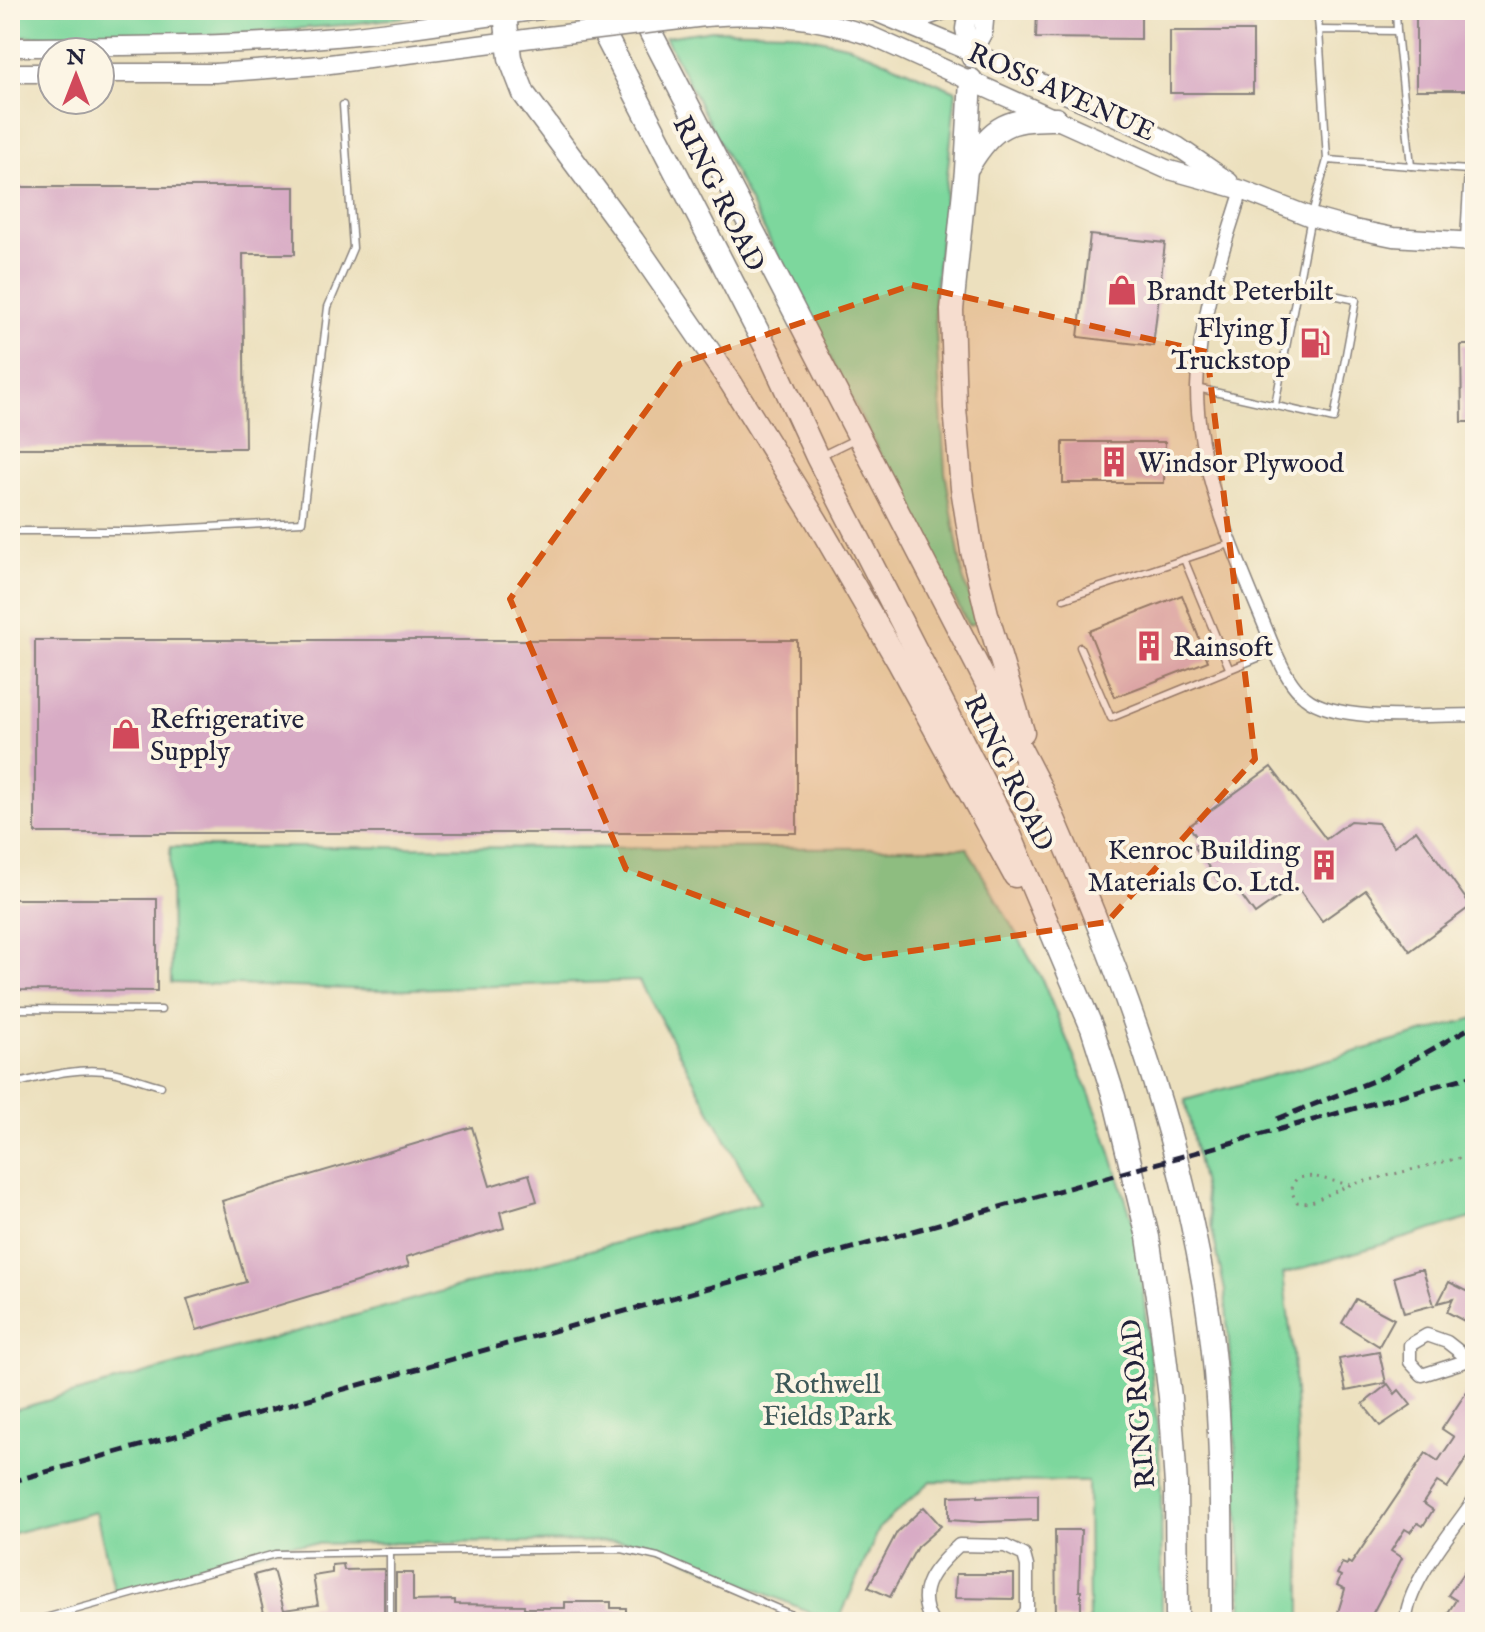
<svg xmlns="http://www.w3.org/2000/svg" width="1485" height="1632" font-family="'IM FELL English',serif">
	<rect width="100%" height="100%" fill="#fcf5e5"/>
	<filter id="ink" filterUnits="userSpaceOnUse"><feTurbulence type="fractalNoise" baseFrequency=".0125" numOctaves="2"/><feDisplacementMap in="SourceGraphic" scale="16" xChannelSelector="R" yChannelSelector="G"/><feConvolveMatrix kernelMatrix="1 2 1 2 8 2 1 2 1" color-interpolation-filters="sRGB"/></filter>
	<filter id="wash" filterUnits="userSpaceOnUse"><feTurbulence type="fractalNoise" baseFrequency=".006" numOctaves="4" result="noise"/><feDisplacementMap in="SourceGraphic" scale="32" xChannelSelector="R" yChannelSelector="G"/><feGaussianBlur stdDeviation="1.8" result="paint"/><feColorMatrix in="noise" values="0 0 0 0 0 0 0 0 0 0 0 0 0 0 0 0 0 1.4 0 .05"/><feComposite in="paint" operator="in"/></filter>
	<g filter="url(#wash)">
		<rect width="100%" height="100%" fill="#ece0be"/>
		<g fill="#7dd79d" stroke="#507c6c" stroke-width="2">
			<path d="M10 10H458L343 25 179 38 10 36Z"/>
			<path d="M712 30 788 32 850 46 956 91 934 301 945 472 963 578 979 622 968 625 665 37Z"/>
			<path d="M170 847 967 848 1041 977 1101 1122 1137 1235 1157 1424 1161 1483 1162 1622H1089L1088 1482 931 1481 880 1527 838 1622H833L643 1541 290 1544 115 1593 96 1512 10 1534V1411L760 1203 640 981 381 990 171 983Z"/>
			<path d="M1475 1018V1217L1283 1274 1293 1353 1301 1516V1622H1243L1234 1413 1225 1291 1185 1100Z"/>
		</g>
		<g id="blocks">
			<g fill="#d8abc5">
				<path d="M1037 10H1141V39L1036 38Z"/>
				<rect x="1416" y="10" width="59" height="80"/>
				<rect x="1170" y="31" width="83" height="62"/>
				<path d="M10 187H295V254H243L245 448H10Z"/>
				<path d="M1090 235 1165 243 1153 346 1078 337Z"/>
				<path d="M1461 345H1475V422H1462Z"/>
				<path d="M1063 442H1165L1164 483H1063Z"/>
				<path d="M1182 595 1208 661 1115 697 1089 631Z"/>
				<rect x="35" y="640" width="762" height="193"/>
				<path d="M1271 767 1326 839 1350 821 1378 823 1394 846 1416 830 1471 906 1410 951 1366 890 1322 921 1296 885 1255 914 1233 884 1225 890 1194 846 1200 842 1189 826Z"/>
				<path d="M10 899H157V991L10 990Z"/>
				<path d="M472 1127 490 1186 529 1174 537 1201 500 1212 504 1228 406 1257 409 1266 197 1330 187 1299 246 1282 222 1201Z"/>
				<path d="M1417 1270H1423L1434 1305 1404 1313 1394 1277Z"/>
				<path d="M1449 1282 1475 1295V1304L1466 1322 1447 1312 1453 1299 1438 1303Z"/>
				<path d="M1356 1299 1394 1319 1379 1346 1342 1323Z"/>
				<path d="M1379 1352 1386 1383 1346 1391 1339 1359Z"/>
				<path d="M1475 1379V1446L1447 1488 1437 1482 1423 1503 1433 1510 1423 1526 1418 1523 1410 1532 1405 1529 1391 1551 1402 1558 1368 1622H1335L1345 1589 1337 1585 1341 1576 1337 1574 1342 1563 1347 1565 1348 1562 1351 1564 1426 1453 1438 1461 1454 1437 1442 1429Z"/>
				<path d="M1388 1384 1395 1394 1399 1390 1411 1405 1380 1426 1363 1404Z"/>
				<path d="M978 1495V1497L1038 1495V1520L980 1522 949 1520V1496Z"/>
				<path d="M924 1507 941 1526 917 1547 890 1597 868 1587 897 1532Z"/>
				<path d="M1055 1530H1081L1079 1591H1081V1619H1056Z"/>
				<path d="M343 1564 344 1570 384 1569V1622H253V1615L264 1613 254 1575 273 1570 284 1610 318 1605 313 1576 332 1573V1565Z"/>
				<path d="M1468 1566 1475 1571V1622H1442L1456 1600 1448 1595Z"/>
				<path d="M396 1573H413V1601L455 1600V1604L524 1605V1608H565V1602H611V1608H626V1622H396Z"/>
				<path d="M956 1574H1014V1599L955 1598Z"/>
			</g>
		</g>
	</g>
	<g filter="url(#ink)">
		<use href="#blocks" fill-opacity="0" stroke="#87817c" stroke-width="2"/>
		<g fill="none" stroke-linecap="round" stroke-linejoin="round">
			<g stroke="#87817c" stroke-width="9">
				<g id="lane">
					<path d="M1317 10 1319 30"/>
					<path d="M1396 10 1397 31"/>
					<path d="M1327 160 1319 30 1397 31 1411 166"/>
					<path d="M1197 388 1334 419 1356 300 1297 287"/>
					<path d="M1275 405 1311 217 1327 160 1468 170 1464 239"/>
					<path d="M822 455 855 439"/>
					<path d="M10 531H134L302 522 328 307 353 248 343 105"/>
					<path d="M1184 559 1229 668"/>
					<path d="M1064 599 1233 543"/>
					<path d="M1080 647 1111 718 1275 651"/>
					<path d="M10 1009 161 1010"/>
					<path d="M10 1085C43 1077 77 1066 112 1072 128 1075 145 1082 161 1086"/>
					<path d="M31 1622 275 1554 390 1552"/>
					<path d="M390 1622V1552L622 1549 658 1557 808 1622"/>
				</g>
			</g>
			<g stroke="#87817c" stroke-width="15">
				<g id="street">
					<path d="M1242 190C1222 254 1198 320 1197 388 1197 479 1242 568 1275 651 1283 668 1290 685 1305 697 1337 724 1433 715 1475 715"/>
					<path d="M1469 1360 1422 1375 1410 1362V1345L1427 1335 1447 1342 1475 1364"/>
					<path d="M932 1622C913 1590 935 1567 959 1545L1005 1546 1024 1555 1027 1566V1610L1018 1622"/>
					<path d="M1406 1622C1406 1584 1454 1530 1475 1498"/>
				</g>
			</g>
			<g stroke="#87817c" stroke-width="21">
				<g id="secondary">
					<path d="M871 10 972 52 1152 133 1177 146 1229 182"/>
					<path d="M968 10 965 29 971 58"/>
					<path d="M705 17C764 12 816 17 871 36L1166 169 1242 190 1311 217 1354 229 1393 237 1475 242"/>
					<path d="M906 23 944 10"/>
					<path d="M10 47C118 46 227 47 335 37 404 31 473 18 541 10"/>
					<path d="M972 52 983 32 985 10"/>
					<path d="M10 73H52"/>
					<path d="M100 73H215L322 65 548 36"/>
				</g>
			</g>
			<g stroke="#87817c" stroke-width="25">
				<g id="highway">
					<path d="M592 10 771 357 817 457 1009 832 1092 1028 1114 1097 1148 1237 1161 1323 1170 1397 1176 1485 1177 1622"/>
					<path d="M639 10 1040 787C1115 956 1181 1129 1208 1312 1223 1414 1221 1519 1222 1622"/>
					<path d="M505 14 510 58 524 94 633 241 731 383 816 520 899 663 1015 876"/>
					<path d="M971 80 966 170 952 310 955 408 962 488 972 551 987 614 1023 732"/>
					<path d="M969 165C993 125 1009 118 1056 119"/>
				</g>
			</g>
			<path stroke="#87817c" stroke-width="3" stroke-dasharray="2 6" stroke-linecap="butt" d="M1350 1185 1312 1176 1297 1178C1290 1187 1291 1193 1297 1202L1309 1203 1350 1185 1475 1154"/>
			<use href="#lane" stroke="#fff" stroke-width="6"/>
			<use href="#street" stroke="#fff" stroke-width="12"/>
			<use href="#secondary" stroke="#fff" stroke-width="18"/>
			<use href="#highway" stroke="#fff" stroke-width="22"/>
			<g stroke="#22223b" stroke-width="5" stroke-dasharray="12 6" stroke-linecap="butt">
				<path d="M1277 1119 1383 1077 1475 1025"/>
				<path d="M10 1482 1475 1075"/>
			</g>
			<g stroke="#87817c" stroke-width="21" stroke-linecap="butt">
				<path id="secondary-bridge" d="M548 36 705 17"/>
			</g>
			<use href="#secondary-bridge" stroke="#fff" stroke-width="18"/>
		</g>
	</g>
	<path fill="#d45411" fill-opacity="0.2" stroke="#d45411" stroke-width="6" stroke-dasharray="16 10" stroke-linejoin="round" d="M912 285 1207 352 1255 759 1107 922 864 958 626 869 510 599 680 364Z"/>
	<defs>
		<g id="shop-bare" transform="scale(2.4)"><path d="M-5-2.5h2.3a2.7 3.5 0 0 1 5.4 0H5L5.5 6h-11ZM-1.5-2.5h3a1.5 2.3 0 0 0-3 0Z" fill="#d1495b" stroke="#fcf5e5" stroke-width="2.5" paint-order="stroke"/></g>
		<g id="fuel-bare" transform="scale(2.4)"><path d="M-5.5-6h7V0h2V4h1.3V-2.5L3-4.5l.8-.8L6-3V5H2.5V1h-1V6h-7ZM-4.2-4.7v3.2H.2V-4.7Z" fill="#d1495b" stroke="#fcf5e5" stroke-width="2.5" paint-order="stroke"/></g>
		<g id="building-bare" transform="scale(2.4)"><path d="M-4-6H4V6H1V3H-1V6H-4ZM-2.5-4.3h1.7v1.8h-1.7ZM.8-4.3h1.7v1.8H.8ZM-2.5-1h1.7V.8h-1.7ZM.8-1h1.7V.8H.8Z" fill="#d1495b" stroke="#fcf5e5" stroke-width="2.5" paint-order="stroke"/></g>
	</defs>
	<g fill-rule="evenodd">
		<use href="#shop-bare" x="1122" y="290"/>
		<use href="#fuel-bare" x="1315" y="343"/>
		<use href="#building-bare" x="1114" y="462"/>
		<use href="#building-bare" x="1149" y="646"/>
		<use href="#shop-bare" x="126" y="734"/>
		<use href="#building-bare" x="1324" y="865"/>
	</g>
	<g text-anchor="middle" stroke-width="8" stroke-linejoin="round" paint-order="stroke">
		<g font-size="28" fill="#22223b" stroke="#fcf5e5">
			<text transform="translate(1062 91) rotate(24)" y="10">ROSS AVENUE</text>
			<text transform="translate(720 193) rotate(63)" y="10">RING ROAD</text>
			<text transform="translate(1010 772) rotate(64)" y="10">RING ROAD</text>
			<text transform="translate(1137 1404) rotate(-95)" y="10">RING ROAD</text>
		</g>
		<g font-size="28" fill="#22223b" stroke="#fcf5e5" text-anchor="start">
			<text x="1146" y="300">Brandt Peterbilt</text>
			<text x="1291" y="337" text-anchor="end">Flying J<tspan x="1291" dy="32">Truckstop</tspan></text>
			<text x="1138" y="472">Windsor Plywood</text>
			<text x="1173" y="656">Rainsoft</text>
			<text x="150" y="728">Refrigerative<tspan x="150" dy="32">Supply</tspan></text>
			<text x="1300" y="859" text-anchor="end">Kenroc Building<tspan x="1300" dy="32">Materials Co. Ltd.</tspan></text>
		</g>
		<g font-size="28" fill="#3d5858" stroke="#fcf5e5">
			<text x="827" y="1393">Rothwell<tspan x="827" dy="32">Fields Park</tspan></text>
		</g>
	</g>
	<rect width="1485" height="1632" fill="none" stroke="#fcf5e5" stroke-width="40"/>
	<g transform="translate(76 76)"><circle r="38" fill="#fcf5e5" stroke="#a5a1a1" stroke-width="2"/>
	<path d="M0-6L14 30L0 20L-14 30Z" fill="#d1495b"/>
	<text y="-12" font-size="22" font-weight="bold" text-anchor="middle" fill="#22223b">N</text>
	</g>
</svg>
